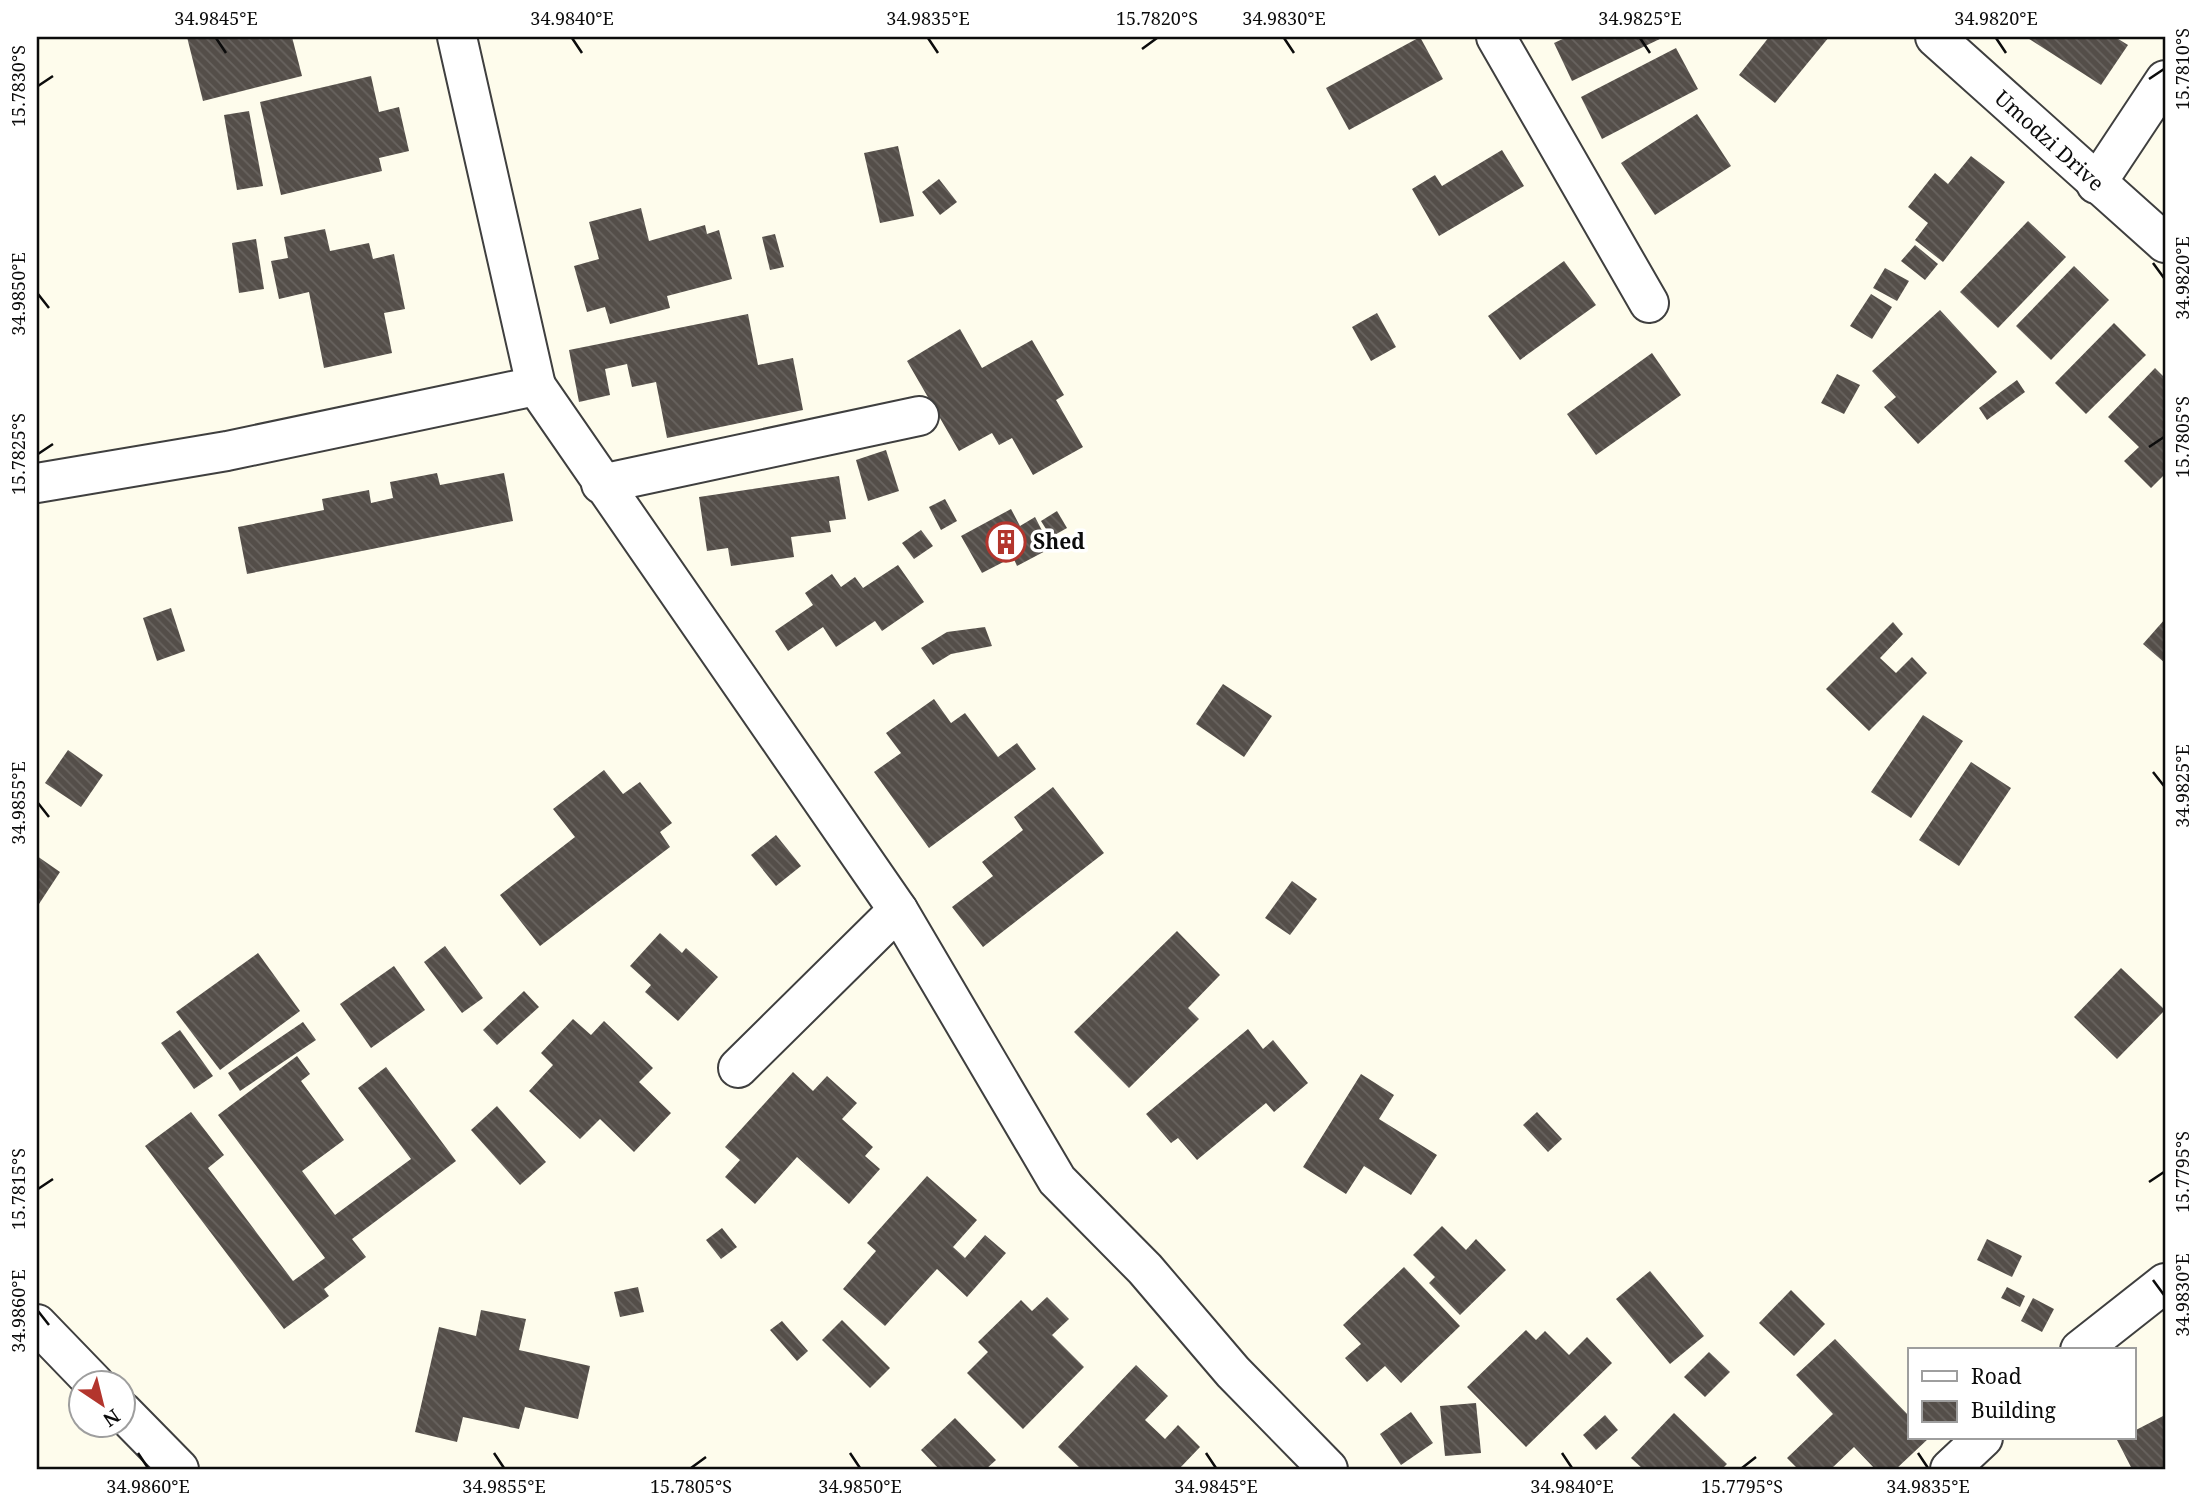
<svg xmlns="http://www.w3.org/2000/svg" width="2202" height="1506" font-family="'Noto Serif',serif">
	<defs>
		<pattern id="building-back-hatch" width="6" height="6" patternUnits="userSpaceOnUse" patternTransform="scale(1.75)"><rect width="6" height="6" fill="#544e49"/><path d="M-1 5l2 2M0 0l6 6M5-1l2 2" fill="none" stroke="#68635f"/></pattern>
	</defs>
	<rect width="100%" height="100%" fill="#fefcec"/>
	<g fill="url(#building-back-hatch)">
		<path d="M187 37H292L302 76 203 101Z"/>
		<path d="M1420 37 1443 79 1349 130 1326 88Z"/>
		<path d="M1567 37H1664L1572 81 1554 43Z"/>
		<path d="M1769 37H1829L1775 103 1739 75Z"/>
		<path d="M2026 37H2115L2128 45 2101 85Z"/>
		<path d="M1676 48 1698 89 1602 139 1581 97Z"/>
		<path d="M371 76 379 112 399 107 409 151 379 158 382 171 281 195 260 102Z"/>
		<path d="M249 111 263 186 237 190 224 115Z"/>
		<path d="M1697 114 1731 166 1655 215 1621 163Z"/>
		<path d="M898 146 914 216 880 223 864 153Z"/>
		<path d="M1502 150 1524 186 1439 236 1412 189 1435 175 1442 186Z"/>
		<path d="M1971 156 2005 182 1943 262 1915 240 1928 223 1908 207 1935 173 1948 184Z"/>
		<path d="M939 179 957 202 940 215 922 192Z"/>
		<path d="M641 208 649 241 705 225 707 234 719 230 732 279 667 296 670 308 610 324 605 307 587 312 574 266 599 259 589 222Z"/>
		<path d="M2028 221 2066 257 1998 328 1960 292Z"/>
		<path d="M325 229 330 251 369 243 373 259 394 254 405 309 384 313 392 353 324 368 309 292 279 299 271 261 288 258 284 237Z"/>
		<path d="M775 234 784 267 770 270 762 237Z"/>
		<path d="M256 239 264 289 239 293 232 243Z"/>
		<path d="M1915 245 1938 264 1925 280 1901 261Z"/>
		<path d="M1564 261 1596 305 1520 360 1488 316Z"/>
		<path d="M2074 266 2109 300 2051 360 2016 326Z"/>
		<path d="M1885 268 1909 281 1897 301 1873 288Z"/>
		<path d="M1871 294 1892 307 1872 339 1850 326Z"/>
		<path d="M1940 310 1997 372 1918 444 1884 407 1896 397 1872 371Z"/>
		<path d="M1377 313 1396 347 1371 361 1352 327Z"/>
		<path d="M748 314 758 365 793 358 803 410 667 438 656 382 632 387 627 364 605 369 610 395 579 402 569 350Z"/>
		<path d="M2114 323 2146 355 2086 414 2055 383Z"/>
		<path d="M960 329 982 368 1032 340 1064 395 1056 400 1083 447 1033 475 1012 438 999 445 992 433 959 451 907 361Z"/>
		<path d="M1652 353 1681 395 1596 455 1567 414Z"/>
		<path d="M2155 368 2165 378V474L2151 488 2124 461 2139 447 2108 417Z"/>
		<path d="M1837 374 1860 385 1844 414 1821 403Z"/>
		<path d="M2017 380 2025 392 1987 420 1979 408Z"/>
		<path d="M886 450 899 491 868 501 856 460Z"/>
		<path d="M437 473 440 485 504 473 513 521 247 574 238 527 324 510 322 499 369 490 371 503 393 498 390 482Z"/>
		<path d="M839 476 846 519 829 521 831 532 791 537 794 557 731 566 728 548 707 551 699 497Z"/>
		<path d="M945 499 957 521 941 530 929 507Z"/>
		<path d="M1011 509 1020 526 1035 517 1051 548 1017 566 1013 557 982 573 961 536Z"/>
		<path d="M1057 511 1067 528 1051 537 1041 521Z"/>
		<path d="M921 530 933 546 914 559 902 543Z"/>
		<path d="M898 565 924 602 882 631 875 621 836 647 823 627 788 651 775 631 813 605 805 593 832 574 841 587 855 577 863 588Z"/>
		<path d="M171 608 185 651 157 661 143 618Z"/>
		<path d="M2165 619V663L2143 644Z"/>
		<path d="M1893 622 1903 634 1880 658 1896 673 1912 657 1927 673 1869 731 1826 689Z"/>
		<path d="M985 627 992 646 951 654 933 665 921 648 947 632Z"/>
		<path d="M1223 684 1272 716 1244 757 1196 724Z"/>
		<path d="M934 699 951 723 965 713 998 757 1017 743 1036 769 929 848 874 772 901 753 886 733Z"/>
		<path d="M1923 715 1963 741 1911 818 1871 792Z"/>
		<path d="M68 750 103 775 81 807 45 783Z"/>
		<path d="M1971 762 2011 788 1959 866 1919 840Z"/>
		<path d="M604 770 623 794 640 782 672 823 660 832 670 847 540 946 500 895 575 837 553 809Z"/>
		<path d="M1053 787 1104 853 983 947 952 907 993 876 982 862 1023 830 1014 817Z"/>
		<path d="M776 835 801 866 776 886 751 855Z"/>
		<path d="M37 856 60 872 37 907Z"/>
		<path d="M1292 881 1317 899 1290 935 1265 918Z"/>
		<path d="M1177 931 1220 975 1188 1008 1199 1019 1129 1088 1074 1032Z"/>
		<path d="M660 933 682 953 686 948 718 977 678 1021 645 992 651 985 630 966Z"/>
		<path d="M445 946 483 998 462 1013 424 962Z"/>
		<path d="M258 953 300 1011 220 1070 176 1012Z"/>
		<path d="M394 966 425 1010 371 1048 340 1004Z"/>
		<path d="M2121 968 2165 1010 2117 1059 2074 1017Z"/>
		<path d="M524 991 539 1007 497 1045 483 1030Z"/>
		<path d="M573 1019 591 1035 604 1021 653 1068 639 1082 671 1113 634 1152 600 1119 580 1139 529 1091 553 1065 541 1053Z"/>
		<path d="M303 1022 316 1040 240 1091 228 1073Z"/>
		<path d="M1248 1029 1263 1049 1273 1040 1308 1083 1274 1112 1266 1103 1197 1160 1178 1138 1171 1143 1146 1114Z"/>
		<path d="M180 1030 213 1076 194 1089 161 1043Z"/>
		<path d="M297 1056 310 1074 301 1081 344 1140 302 1171 335 1215 411 1159 358 1088 386 1067 456 1161 352 1239 366 1257 324 1289 329 1296 284 1329 145 1146 191 1112 224 1155 208 1168 293 1281 325 1258 218 1115Z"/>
		<path d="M793 1072 813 1091 827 1076 857 1103 842 1119 873 1147 865 1156 880 1169 849 1204 797 1157 755 1204 725 1177 740 1160 725 1147Z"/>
		<path d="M1361 1074 1394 1095 1379 1119 1437 1155 1411 1195 1364 1166 1346 1194 1303 1167Z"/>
		<path d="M497 1106 546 1162 520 1185 471 1130Z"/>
		<path d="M1537 1112 1562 1139 1548 1152 1523 1125Z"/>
		<path d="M927 1176 977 1220 953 1247 965 1258 985 1235 1006 1253 967 1297 937 1269 885 1326 843 1289 876 1251 867 1243Z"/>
		<path d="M1442 1226 1466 1250 1476 1239 1506 1270 1460 1315 1429 1283 1435 1277 1413 1255Z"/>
		<path d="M722 1228 737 1247 721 1259 706 1240Z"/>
		<path d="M1987 1239 2022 1256 2012 1277 1977 1260Z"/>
		<path d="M1404 1267 1460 1326 1401 1383 1385 1366 1367 1382 1345 1358 1361 1344 1343 1325Z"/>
		<path d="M1650 1271 1704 1336 1670 1364 1616 1299Z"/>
		<path d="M638 1287 644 1312 620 1317 614 1292Z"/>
		<path d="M2007 1287 2025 1296 2020 1307 2001 1298Z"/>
		<path d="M1791 1290 1825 1324 1794 1356 1759 1323Z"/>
		<path d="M1047 1297 1069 1319 1052 1335 1084 1367 1023 1429 967 1373 988 1352 978 1342 1021 1300 1032 1311Z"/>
		<path d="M2033 1298 2054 1309 2042 1332 2021 1321Z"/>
		<path d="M481 1310 526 1319 519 1350 590 1366 578 1419 525 1407 519 1429 463 1417 457 1442 415 1432 439 1327 476 1336Z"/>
		<path d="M842 1320 890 1368 870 1388 822 1340Z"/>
		<path d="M782 1321 808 1351 797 1361 770 1330Z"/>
		<path d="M1526 1330 1536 1340 1545 1331 1569 1355 1587 1337 1612 1363 1526 1447 1467 1387Z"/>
		<path d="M1835 1339 1910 1417V1438H1929L1896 1469H1875L1854 1447 1831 1469H1798L1787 1458 1833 1414 1796 1375Z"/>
		<path d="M1709 1352 1730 1372 1705 1397 1684 1377Z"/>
		<path d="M1136 1365 1168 1396 1145 1420 1165 1439 1178 1425 1200 1447 1179 1469H1081L1058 1447Z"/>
		<path d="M1476 1403 1481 1453 1445 1456 1440 1406Z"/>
		<path d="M1411 1412 1433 1443 1401 1465 1380 1434Z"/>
		<path d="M1674 1413 1727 1464 1722 1469H1643L1631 1458Z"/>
		<path d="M1605 1415 1618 1430 1596 1450 1583 1435Z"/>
		<path d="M2165 1415V1469H2132L2117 1440 2134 1438V1431Z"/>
		<path d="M955 1418 996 1460 986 1469H939L921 1450Z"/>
	</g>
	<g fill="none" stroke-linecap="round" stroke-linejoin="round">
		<g stroke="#3f3f3f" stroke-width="42">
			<g id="minor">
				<path d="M457 37 536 386"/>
				<path d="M1496 37 1649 303"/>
				<path d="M1935 37 2165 243"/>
				<path d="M2096 184 2165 80"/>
				<path d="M37 483 227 451 536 386 898 910 1057 1180 1145 1269 1233 1372 1328 1469"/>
				<path d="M601 484 919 416"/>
				<path d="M738 1068 898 910"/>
				<path d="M37 1324 95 1384"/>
				<path d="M2080 1350 2165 1283"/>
				<path d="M122 1411 179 1469"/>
				<path d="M1950 1469 1983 1438"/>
			</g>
		</g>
		<use href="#minor" stroke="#fff" stroke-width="38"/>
	</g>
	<path fill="none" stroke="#0c0c0c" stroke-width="2.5" d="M216 38 226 53M572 38 582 53M928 38 938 53M1284 38 1294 53M1640 38 1650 53M1996 38 2006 53M1142 49 1157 38M2149 79 2164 69M38 86 53 76M2153 263 2164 278M38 294 49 308M2149 447 2164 437M38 454 53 444M2153 772 2164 786M38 803 49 817M2149 1182 2164 1172M38 1189 53 1179M2153 1280 2164 1295M38 1311 49 1325M138 1453 148 1468M494 1453 504 1468M850 1453 860 1468M1206 1453 1216 1468M1562 1453 1572 1468M1918 1453 1928 1468M691 1468 706 1457M1742 1468 1756 1457"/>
	<defs>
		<g id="building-ring" transform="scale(2.0125)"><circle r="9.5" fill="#fff" stroke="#b3352d" stroke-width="1.5"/><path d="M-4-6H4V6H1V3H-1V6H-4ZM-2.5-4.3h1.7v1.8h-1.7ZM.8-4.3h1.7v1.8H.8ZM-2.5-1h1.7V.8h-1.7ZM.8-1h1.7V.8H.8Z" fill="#b3352d"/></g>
	</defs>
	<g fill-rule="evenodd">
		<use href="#building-ring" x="1006" y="542"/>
	</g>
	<g text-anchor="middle" stroke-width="7" stroke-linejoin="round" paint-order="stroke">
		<g font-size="21" fill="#0c0c0c" stroke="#fff">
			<text transform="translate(2049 141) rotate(42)" y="7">Umodzi Drive</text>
		</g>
		<g font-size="21" font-weight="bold" fill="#0c0c0c" stroke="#fff" text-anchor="start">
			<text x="1033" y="549">Shed</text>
		</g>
	</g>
	<rect width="2202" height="1506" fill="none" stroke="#ffffff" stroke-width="77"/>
	<rect x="1908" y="1348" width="228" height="91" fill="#ffffff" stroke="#9e9e9e" stroke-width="2"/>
	<rect x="1922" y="1371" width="35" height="10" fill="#ffffff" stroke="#9e9e9e" stroke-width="2"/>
	<text x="1971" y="1384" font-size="21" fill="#0c0c0c">Road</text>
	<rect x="1922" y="1401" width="35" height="21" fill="url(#building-back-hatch)" stroke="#9e9e9e" stroke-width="2"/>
	<text x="1971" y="1418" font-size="21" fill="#0c0c0c">Building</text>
	<g transform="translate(102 1404) rotate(145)"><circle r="33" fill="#ffffff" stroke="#9e9e9e" stroke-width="2"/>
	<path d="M0-5L12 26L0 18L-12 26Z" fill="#b3352d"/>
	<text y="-10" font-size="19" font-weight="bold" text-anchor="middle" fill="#0c0c0c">N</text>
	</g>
	<rect x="38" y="38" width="2126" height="1430" fill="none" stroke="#0c0c0c" stroke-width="2.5"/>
	<g font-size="18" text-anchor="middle" fill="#0c0c0c">
		<text x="216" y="25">34.9845°E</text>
		<text x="572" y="25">34.9840°E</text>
		<text x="928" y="25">34.9835°E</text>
		<text x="1157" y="25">15.7820°S</text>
		<text x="1284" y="25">34.9830°E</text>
		<text x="1640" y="25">34.9825°E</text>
		<text x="1996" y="25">34.9820°E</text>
		<text transform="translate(2183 69) rotate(-90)" y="6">15.7810°S</text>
		<text transform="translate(19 86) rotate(-90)" y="6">15.7830°S</text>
		<text transform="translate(2183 278) rotate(-90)" y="6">34.9820°E</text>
		<text transform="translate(19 294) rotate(-90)" y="6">34.9850°E</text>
		<text transform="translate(2183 437) rotate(-90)" y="6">15.7805°S</text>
		<text transform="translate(19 454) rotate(-90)" y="6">15.7825°S</text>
		<text transform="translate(2183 786) rotate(-90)" y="6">34.9825°E</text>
		<text transform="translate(19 803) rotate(-90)" y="6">34.9855°E</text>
		<text transform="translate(2183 1172) rotate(-90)" y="6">15.7795°S</text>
		<text transform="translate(19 1189) rotate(-90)" y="6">15.7815°S</text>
		<text transform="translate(2183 1295) rotate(-90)" y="6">34.9830°E</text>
		<text transform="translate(19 1311) rotate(-90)" y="6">34.9860°E</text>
		<text x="148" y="1493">34.9860°E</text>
		<text x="504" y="1493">34.9855°E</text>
		<text x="691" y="1493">15.7805°S</text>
		<text x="860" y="1493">34.9850°E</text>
		<text x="1216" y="1493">34.9845°E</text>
		<text x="1572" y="1493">34.9840°E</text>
		<text x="1742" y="1493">15.7795°S</text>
		<text x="1928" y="1493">34.9835°E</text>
	</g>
</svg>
